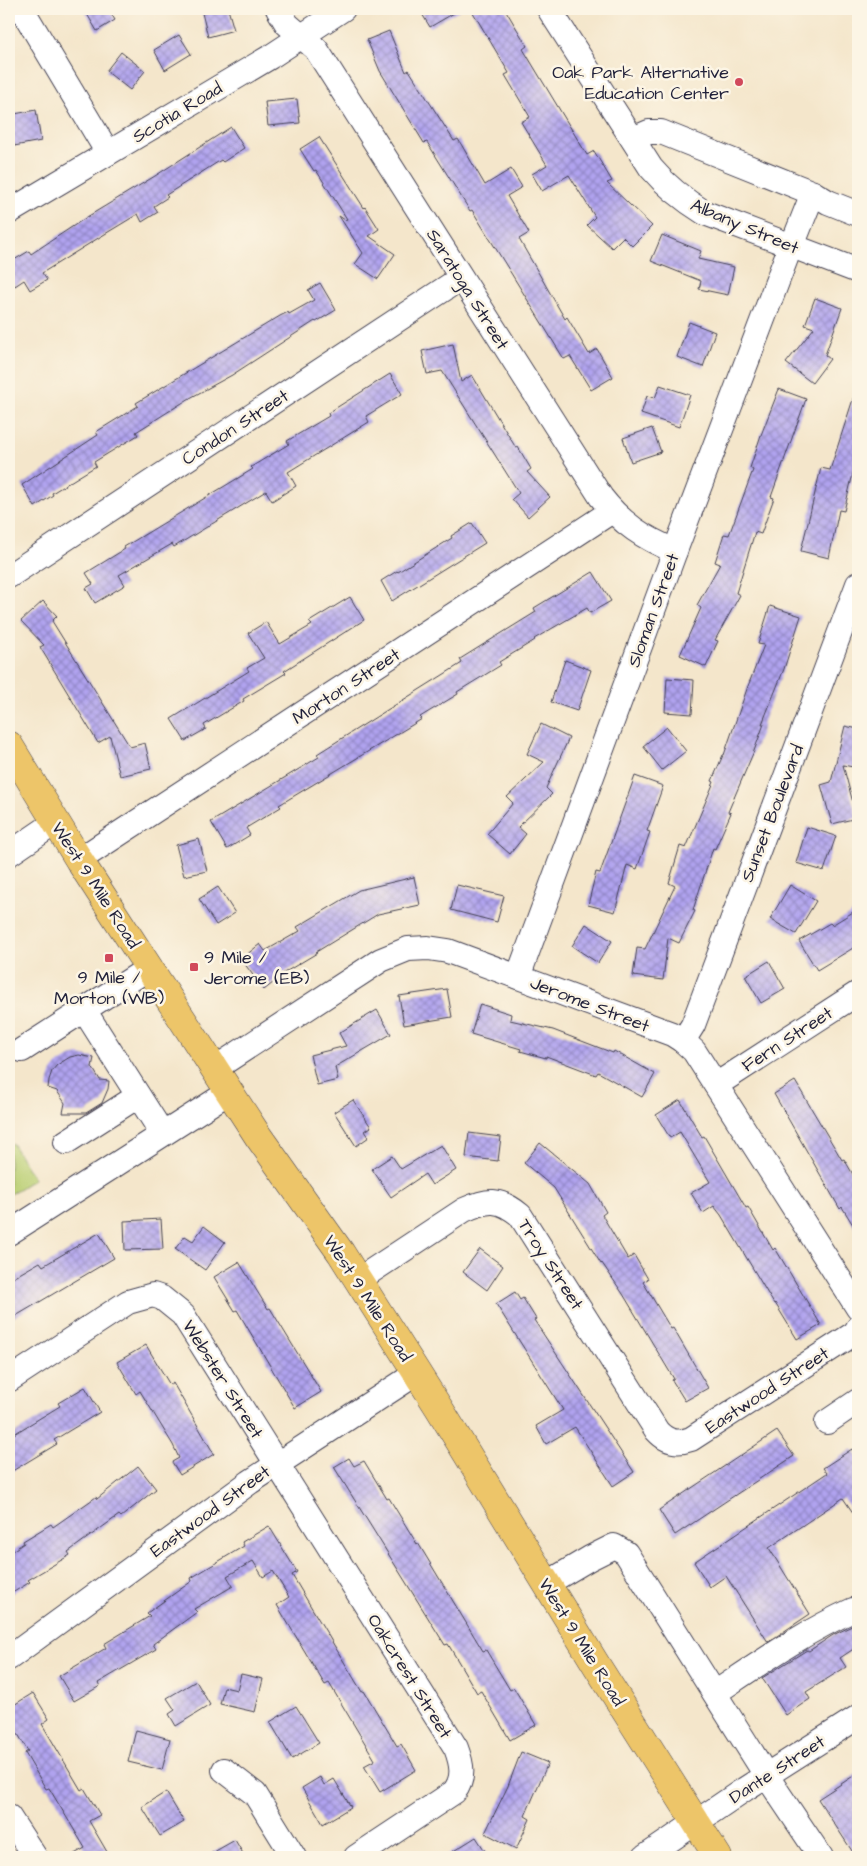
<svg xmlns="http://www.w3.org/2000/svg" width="867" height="1866" font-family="'Architects Daughter',sans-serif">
	<defs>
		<pattern id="building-cross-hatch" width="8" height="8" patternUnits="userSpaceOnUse" patternTransform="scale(1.25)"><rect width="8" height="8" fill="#b0a3ef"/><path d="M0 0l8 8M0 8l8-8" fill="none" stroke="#8f84c3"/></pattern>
	</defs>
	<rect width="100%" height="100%" fill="#fcf5e5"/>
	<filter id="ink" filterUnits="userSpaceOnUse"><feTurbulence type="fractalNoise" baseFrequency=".02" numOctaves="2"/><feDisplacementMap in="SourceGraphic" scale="10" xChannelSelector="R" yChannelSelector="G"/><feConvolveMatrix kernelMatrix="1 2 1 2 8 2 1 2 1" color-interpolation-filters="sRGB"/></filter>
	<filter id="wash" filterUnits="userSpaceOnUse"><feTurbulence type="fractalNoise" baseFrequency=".0096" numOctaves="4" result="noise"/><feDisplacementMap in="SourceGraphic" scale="20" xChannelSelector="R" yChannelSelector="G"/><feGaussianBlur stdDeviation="1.12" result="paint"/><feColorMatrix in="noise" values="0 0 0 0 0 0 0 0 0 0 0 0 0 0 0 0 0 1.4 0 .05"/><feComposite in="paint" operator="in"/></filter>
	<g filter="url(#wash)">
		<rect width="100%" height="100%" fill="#f4e6cb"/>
		<path fill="#bacf73" stroke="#6e7857" d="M12 1143 34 1179 9 1195V1146Z"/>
		<g id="blocks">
			<g fill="url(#building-cross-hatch)">
				<path d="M84 9H108L115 20 97 31Z"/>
				<path d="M201 9H228L234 30 208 37Z"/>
				<path d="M419 9H461L430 27Z"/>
				<path d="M471 9H505L527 46 523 49 587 155 594 151 612 181 607 183 652 226 632 246 623 237 612 248 587 225 595 217 569 175 542 191 532 174 547 165 521 122 530 117 505 75 509 73Z"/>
				<path d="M389 31 406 72 409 70 454 141 458 139 485 185 511 169 522 187 507 196 529 233 519 239 565 319 567 317 589 354 597 349 613 377 591 390 570 356 564 359 472 210 470 211 427 142 424 143 380 71 367 40Z"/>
				<path d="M179 35 191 54 165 70 154 50Z"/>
				<path d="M121 52 145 71 130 90 106 71Z"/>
				<path d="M297 99 300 123 268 126 265 102Z"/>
				<path d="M36 110 41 141 14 146 9 115Z"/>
				<path d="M231 127 244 148 223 162 221 160 166 195 168 197 154 206 158 212 142 222 138 214 100 237 42 273 47 280 30 290 24 280 15 286 9 276V263L29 251 31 254 87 217 155 176Z"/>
				<path d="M319 137 364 208 365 207 379 229 369 236 395 254 378 279 355 264 363 253 339 216 345 220 347 219 316 170 314 171 300 149Z"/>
				<path d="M662 235 701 251 698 259 734 267 728 295 699 289 701 281 651 261Z"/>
				<path d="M320 283 336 310 316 322 315 321 232 375 190 398 136 432 138 435 94 462 96 466 52 493 53 495 35 507 22 485 98 435 96 432 138 406 136 403 280 316 288 312 289 314 314 300 308 290Z"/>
				<path d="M815 298 842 308 825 355 830 359 812 383 786 363 814 328 805 325Z"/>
				<path d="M689 322 715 332 703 367 677 357Z"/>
				<path d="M453 344 461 382 472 375 516 448 518 447 531 469 527 472 550 497 528 517 512 499 519 493 442 371 427 374 422 351Z"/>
				<path d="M390 374 402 394 366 416 369 422 288 472 296 486 272 501 266 491 174 547 172 544 119 575 125 585 95 603 86 588 93 584 86 573 125 549 124 547 253 469 251 467 289 444 287 441 329 416 328 413Z"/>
				<path d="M660 385 690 395 679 427 641 414 647 396 655 398Z"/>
				<path d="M779 389 806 399 771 497 774 498 761 534 755 532 736 593 740 595 715 640 718 641 706 667 680 655 701 608 697 605 720 564 715 562 724 534 729 535 753 470 750 468 761 435Z"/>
				<path d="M855 393H858V453L844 511 839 510 829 558 801 551 821 468 830 470Z"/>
				<path d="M652 428 661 452 631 462 623 438Z"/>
				<path d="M472 523 485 543 392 601 381 581 397 571 398 572 452 538 451 536Z"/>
				<path d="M593 572 611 601 590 613 587 608 534 639 535 640 499 662 501 665 457 692 458 694 420 717 422 719 279 805 281 807 246 828 250 835 227 849 211 822 319 757 317 754 462 663 460 659 536 612 534 608Z"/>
				<path d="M350 597 364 620 284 671 286 673 243 699 244 701 204 725 206 729 185 741 171 719 249 671 247 668 264 658 248 633 266 622 280 644 312 625 309 622Z"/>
				<path d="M43 601 57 616 52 621 130 747 145 743 151 769 120 776 110 736 98 743 40 647 44 645 21 621Z"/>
				<path d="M770 606 801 616 784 669 762 724H764L754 751 728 812 731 813 715 849 713 848 693 910 695 911 679 943 668 938 663 980 633 976 637 948 645 949 675 886 669 883 680 846 686 848 714 782 712 781 723 755H724L748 686 764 645 758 644Z"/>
				<path d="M565 660 591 670 577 711 551 702Z"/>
				<path d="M667 678 694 680 692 714 665 712Z"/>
				<path d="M541 724 569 738 546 788 552 794 518 827 526 834 510 854 487 834 513 803 507 797 544 762 527 754Z"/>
				<path d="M845 726 858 729V768L843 765 857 818 832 824 821 785 831 782Z"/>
				<path d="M667 727 686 751 662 770 643 746Z"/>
				<path d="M635 776 663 786 647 831 650 832 637 869 627 865 615 912 588 905 596 872 600 873Z"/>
				<path d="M807 827 836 836 824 871 796 863Z"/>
				<path d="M199 839 207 871 184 876 176 845Z"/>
				<path d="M414 877 420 905 378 914 316 952 317 953 282 974 283 975 264 990 241 959 260 944 265 951 300 931 297 927 359 890Z"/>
				<path d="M457 885 504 896 497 922 451 910Z"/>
				<path d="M790 885 816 901 796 934 770 919Z"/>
				<path d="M218 887 235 913 216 925 199 899Z"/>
				<path d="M858 909V945L817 970 799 941 830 923 832 925Z"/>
				<path d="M586 924 612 941 598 963 572 946Z"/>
				<path d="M769 961 785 989 761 1003 745 976Z"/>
				<path d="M447 989 452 1017 404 1025 399 996Z"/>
				<path d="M480 1004 511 1014 510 1020 553 1030 613 1053 614 1051 655 1074 642 1097 598 1072 596 1075 546 1056V1058L520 1051 521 1049 471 1034Z"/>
				<path d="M377 1010 391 1034 335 1067 338 1080 317 1085 310 1055 346 1046 339 1033Z"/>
				<path d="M79 1055 94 1058 92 1067 100 1080 109 1081 108 1089 102 1103 86 1113H63L65 1103 57 1091 48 1088 49 1080 52 1071 57 1065 70 1057Z"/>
				<path d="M795 1081 842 1160 844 1159 858 1183V1233L842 1207 840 1209 774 1094Z"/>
				<path d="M353 1100 371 1127 365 1131 369 1137 356 1146 334 1112Z"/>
				<path d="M680 1100 702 1137 704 1136 746 1208 748 1207 773 1250 775 1248 821 1325 797 1339 775 1303 774 1304 721 1215 714 1206 703 1213 691 1193 710 1182 680 1132 670 1138 656 1115Z"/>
				<path d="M469 1133 501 1137 498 1161 466 1157Z"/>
				<path d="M540 1143 590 1184 606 1212 602 1215 628 1259 634 1255 648 1279 643 1282 671 1329 673 1328 708 1388 685 1401 672 1380 674 1379 623 1294 602 1263 601 1264 554 1188 524 1163Z"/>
				<path d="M441 1145 456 1170 432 1185 425 1174 391 1197 372 1169 392 1156 401 1169Z"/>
				<path d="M161 1219 163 1249 125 1250 124 1221Z"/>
				<path d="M204 1226 225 1242 205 1270 175 1249 185 1236 193 1241Z"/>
				<path d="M99 1233 114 1258 9 1320V1280L40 1262 43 1266Z"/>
				<path d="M480 1249 503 1266 487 1290 463 1272Z"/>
				<path d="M239 1262 268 1309 270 1308 321 1392 295 1408 237 1310 235 1311 214 1277Z"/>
				<path d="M515 1292 520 1300 523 1298 536 1319 534 1320 634 1472 613 1486 575 1427 546 1444 536 1426 563 1410 496 1304Z"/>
				<path d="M146 1345 170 1385 173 1383 214 1454 180 1475 172 1462 179 1458 173 1445 140 1391 136 1394 117 1362Z"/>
				<path d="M85 1387 100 1412 54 1440 57 1444 9 1473V1437L60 1406 58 1403Z"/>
				<path d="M777 1431 794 1456 675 1535 659 1510Z"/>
				<path d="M852 1449 858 1458V1520L843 1498 769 1548 810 1614 768 1642 726 1576 710 1587 694 1562 827 1473 823 1468Z"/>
				<path d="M349 1458 354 1466 364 1461 387 1499 389 1498 417 1544 418 1543 483 1651 486 1650 510 1690 514 1688 536 1725 510 1740 481 1691 477 1693 448 1644 445 1645 334 1467Z"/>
				<path d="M138 1466 156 1489 121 1517 119 1515 68 1552 70 1555 28 1580 30 1582 9 1595V1553L24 1543 23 1541 51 1524 53 1527 96 1497 97 1499Z"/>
				<path d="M269 1526 297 1572 292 1575 362 1692 364 1691 397 1746 401 1744 416 1770 380 1792 364 1766 375 1760 329 1683 325 1685 277 1605 289 1597 273 1571 263 1577 253 1561 227 1576 233 1586 194 1609 197 1612 153 1644 156 1649 98 1683 100 1686 74 1701 59 1676 106 1648 104 1644 150 1616 147 1613 192 1581 191 1578 244 1546 242 1542Z"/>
				<path d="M854 1625H858V1646L840 1658 846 1667 806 1692 810 1699 786 1715 762 1678 807 1650 809 1651 833 1635Z"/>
				<path d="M241 1674 263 1679 255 1712 220 1704 224 1687 237 1690Z"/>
				<path d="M196 1681 210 1705 176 1726 169 1714 175 1710 167 1698Z"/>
				<path d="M33 1693 49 1719 42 1724 81 1790 84 1788 100 1815 89 1821 110 1857H69L85 1848 49 1788 46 1789 25 1753 28 1751 9 1719V1708Z"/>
				<path d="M296 1706 319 1743 292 1759 270 1722Z"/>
				<path d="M136 1730 170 1739 162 1770 128 1762Z"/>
				<path d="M521 1752 548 1763 525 1816 530 1819 516 1849 485 1833 508 1786Z"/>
				<path d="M858 1773V1857H856L818 1799Z"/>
				<path d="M320 1777 324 1785 334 1779 351 1807 323 1824 302 1788Z"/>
				<path d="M166 1792 184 1822 160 1836 142 1807Z"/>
				<path d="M476 1837 489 1857H444Z"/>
				<path d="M235 1840 245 1857H205Z"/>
			</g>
		</g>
	</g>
	<g filter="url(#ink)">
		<use href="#blocks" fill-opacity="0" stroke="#423f51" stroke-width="1"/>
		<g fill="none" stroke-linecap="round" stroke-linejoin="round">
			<g stroke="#423f51" stroke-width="26">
				<g id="minor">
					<path d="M22 9 108 153"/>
					<path d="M278 9 287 24 316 49 601 497C622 524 644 538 675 551"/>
					<path d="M549 9 651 168C667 187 684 200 705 213L858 271"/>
					<path d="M633 139 649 132H661L813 193 828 202 858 214"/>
					<path d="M9 212 270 57 343 9"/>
					<path d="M792 246 813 193"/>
					<path d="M9 576 461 278"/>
					<path d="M9 854 56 822"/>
					<path d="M79 860 612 511"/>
					<path d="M149 968 84 1010 162 1133"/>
					<path d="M518 977 675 551 791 245"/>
					<path d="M683 1041 693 1025 858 584"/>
					<path d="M22 1050 84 1010"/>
					<path d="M214 1069 381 960 408 949 428 948 448 951 672 1034 683 1041 694 1051 858 1308"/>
					<path d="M716 1085 858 993"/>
					<path d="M66 1142 138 1096"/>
					<path d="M9 1233 229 1092"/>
					<path d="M358 1280 464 1210C488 1199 499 1198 520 1215L657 1431C667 1442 677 1444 691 1439L855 1333 858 1328"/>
					<path d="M9 1380 128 1302 153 1295 162 1298 183 1315 456 1748C462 1764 465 1778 454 1792L356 1857"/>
					<path d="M827 1422 858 1401"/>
					<path d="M546 1584 590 1558 614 1546 626 1553 766 1775 821 1857"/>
					<path d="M9 1658 250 1482 417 1373"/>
					<path d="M715 1693C760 1663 804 1632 853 1610L858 1612"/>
					<path d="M224 1770 255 1794 294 1857"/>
					<path d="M9 1817 35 1857"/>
					<path d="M645 1857 745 1789 858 1717"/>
				</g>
			</g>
			<g stroke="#423f51" stroke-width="29">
				<path id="major" d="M9 745 79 860 258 1136 341 1253 439 1408 597 1666 718 1857"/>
			</g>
			<use href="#minor" stroke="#fff" stroke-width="24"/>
			<use href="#major" stroke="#edc569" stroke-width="28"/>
		</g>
	</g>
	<g fill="#d1495b" stroke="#fcf5e5" stroke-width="2">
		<circle cx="739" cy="82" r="5"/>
		<rect x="104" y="953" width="10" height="10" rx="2.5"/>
		<rect x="189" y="962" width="10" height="10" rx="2.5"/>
	</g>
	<g text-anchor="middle" stroke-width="5" stroke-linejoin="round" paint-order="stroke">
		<g font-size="18" fill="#22223b" stroke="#fcf5e5" text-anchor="end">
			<text x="729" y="78">Oak Park Alternative<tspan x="729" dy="21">Education Center</tspan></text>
			<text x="204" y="963" text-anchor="start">9 Mile /<tspan x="204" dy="21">Jerome (EB)</tspan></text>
			<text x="109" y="983" text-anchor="middle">9 Mile /<tspan x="109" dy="21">Morton (WB)</tspan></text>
		</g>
		<g font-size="18" fill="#22223b" stroke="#fcf5e5">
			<text transform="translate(177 112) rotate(-31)" y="6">Scotia Road</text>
			<text transform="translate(745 226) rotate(23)" y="6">Albany Street</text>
			<text transform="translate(468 289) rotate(58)" y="6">Saratoga Street</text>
			<text transform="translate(235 427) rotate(-33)" y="6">Condon Street</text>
			<text transform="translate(653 610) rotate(-70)" y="6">Sloman Street</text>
			<text transform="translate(346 686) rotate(-33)" y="6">Morton Street</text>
			<text transform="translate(772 813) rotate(-69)" y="6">Sunset Boulevard</text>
			<text transform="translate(96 885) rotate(57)" y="6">West 9 Mile Road</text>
			<text transform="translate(590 1004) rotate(21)" y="6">Jerome Street</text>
			<text transform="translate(787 1039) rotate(-33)" y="6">Fern Street</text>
			<text transform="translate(551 1264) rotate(57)" y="6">Troy Street</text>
			<text transform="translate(368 1298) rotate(57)" y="6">West 9 Mile Road</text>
			<text transform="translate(223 1379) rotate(58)" y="6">Webster Street</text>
			<text transform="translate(767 1390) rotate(-33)" y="6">Eastwood Street</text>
			<text transform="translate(210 1511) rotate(-36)" y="6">Eastwood Street</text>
			<text transform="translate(582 1642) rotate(58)" y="6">West 9 Mile Road</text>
			<text transform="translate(410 1676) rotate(58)" y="6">Oakcrest Street</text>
			<text transform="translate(777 1769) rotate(-33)" y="6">Dante Street</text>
		</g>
	</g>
	<rect width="867" height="1866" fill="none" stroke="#fcf5e5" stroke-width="30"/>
</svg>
